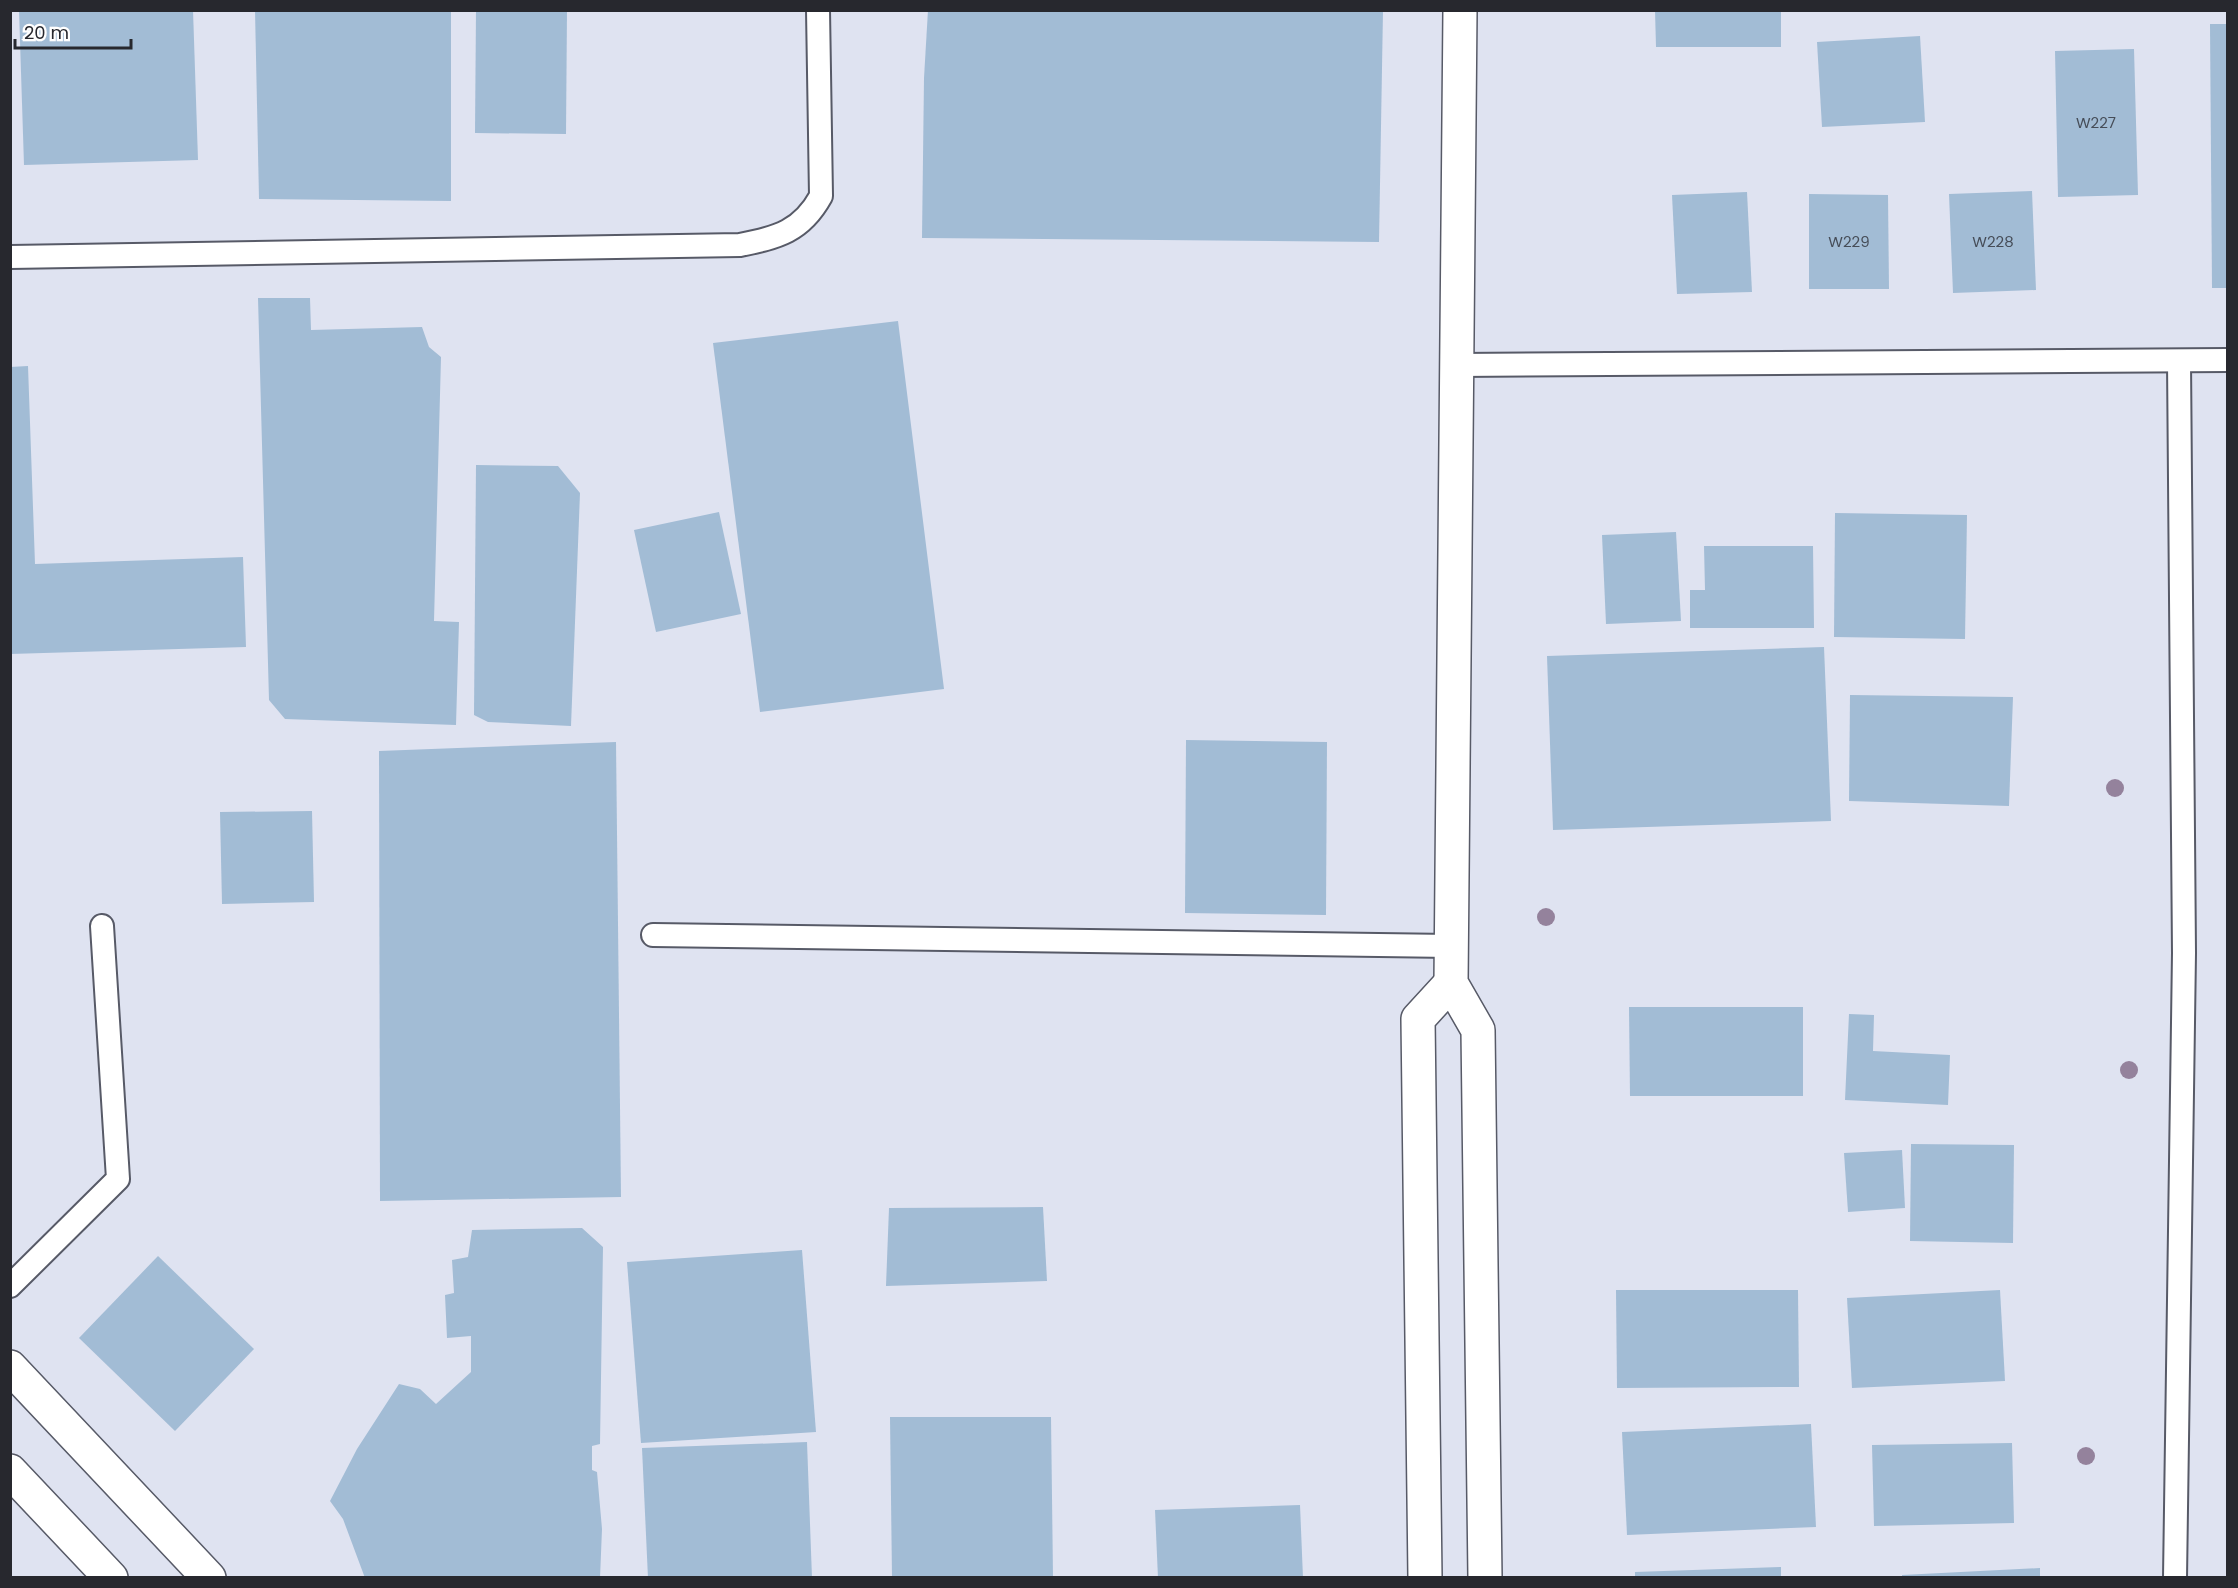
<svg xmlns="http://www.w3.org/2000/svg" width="2238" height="1588" font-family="Poppins,sans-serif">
	<rect width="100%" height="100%" fill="#dfe3f1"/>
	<g fill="#a2bcd5">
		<path d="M19 10H193L198 160 24 165Z"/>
		<path d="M255 10H451V201L259 199Z"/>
		<path d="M476 10H567L566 134 475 133Z"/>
		<path d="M928 10H1383L1379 242 922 238 924 78Z"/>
		<path d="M1655 10H1781V47H1656Z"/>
		<path d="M2210 24H2228V288H2212Z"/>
		<path d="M1920 36 1925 122 1822 127 1817 42Z"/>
		<path d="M2134 49 2138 195 2058 197 2055 51Z"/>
		<path d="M2032 191 2036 290 1953 293 1949 194Z"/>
		<path d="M1747 192 1752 292 1677 294 1672 195Z"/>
		<path d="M1809 194 1888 195 1889 289H1809Z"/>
		<path d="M258 298H310L311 330 422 327 429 347 441 357 434 621 459 622 456 725 285 719 269 700Z"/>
		<path d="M898 321 944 689 760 712 713 343Z"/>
		<path d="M28 366 35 564 243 557 246 647 10 654V367Z"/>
		<path d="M476 465 558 466 580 493 571 726 488 722 474 715Z"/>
		<path d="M719 512 741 614 656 632 634 530Z"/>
		<path d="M1835 513 1967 515 1965 639 1834 637Z"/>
		<path d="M1676 532 1681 621 1606 624 1602 535Z"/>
		<path d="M1704 546H1813L1814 628H1690V590H1705Z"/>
		<path d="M1824 647 1831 821 1553 830 1547 656Z"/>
		<path d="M1850 695 2013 697 2009 806 1849 801Z"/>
		<path d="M1186 740 1327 742 1326 915 1185 913Z"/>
		<path d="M616 742 621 1197 380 1201 379 751Z"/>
		<path d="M312 811 314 902 222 904 220 812Z"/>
		<path d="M1629 1007H1803V1096H1630Z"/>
		<path d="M1849 1014 1874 1015 1873 1051 1950 1055 1948 1105 1845 1100Z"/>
		<path d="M1911 1144 2014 1145 2013 1243 1910 1241Z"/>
		<path d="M1902 1150 1905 1208 1848 1212 1844 1153Z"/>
		<path d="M1043 1207 1047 1281 886 1286 889 1208Z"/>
		<path d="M582 1228 603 1247 600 1444 592 1446V1470L597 1472 602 1529 600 1578H365L343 1519 330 1501 357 1449 399 1384 420 1389 436 1404 471 1372V1336L447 1338 445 1295 454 1293 452 1260 468 1257 472 1230Z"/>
		<path d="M802 1250 816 1432 641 1443 627 1262Z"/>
		<path d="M158 1256 254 1349 175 1431 79 1338Z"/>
		<path d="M1616 1290H1798L1799 1387 1617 1388Z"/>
		<path d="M2000 1290 2005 1381 1852 1388 1847 1298Z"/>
		<path d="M890 1417H1051L1053 1577 892 1578Z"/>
		<path d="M1811 1424 1816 1527 1627 1535 1622 1432Z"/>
		<path d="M807 1442 812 1578H648L642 1448Z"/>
		<path d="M2012 1443 2014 1523 1874 1526 1872 1445Z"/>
		<path d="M1300 1505 1303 1578H1158L1155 1510Z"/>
		<path d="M1781 1567V1578H1635V1572Z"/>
		<path d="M2040 1568V1578H1902V1575Z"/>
	</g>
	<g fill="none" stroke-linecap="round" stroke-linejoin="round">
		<g stroke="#575a67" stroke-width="26">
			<g id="service">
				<path d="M10 257 740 245C778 237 801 232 821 196L818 10"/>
				<path d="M1457 365 2228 360"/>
				<path d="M653 935 1451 946"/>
				<path d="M10 1286 118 1179 102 926"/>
				<path d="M2175 1578 2184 953 2179 361"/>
			</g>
		</g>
		<g stroke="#575a67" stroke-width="36">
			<g id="tertiary">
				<path d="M1460 10 1451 983 1478 1030 1485 1578"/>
				<path d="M10 1367 209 1578"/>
				<path d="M10 1471 111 1578"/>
				<path d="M1425 1578 1418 1019 1451 983"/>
			</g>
		</g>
		<use href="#service" stroke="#fff" stroke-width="22"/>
		<use href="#tertiary" stroke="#fff" stroke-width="33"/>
	</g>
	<g fill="#94829c">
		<circle cx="2115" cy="788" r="9"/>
		<circle cx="1546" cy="917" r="9"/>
		<circle cx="2129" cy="1070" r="9"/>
		<circle cx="2086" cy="1456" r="9"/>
	</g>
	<g text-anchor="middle" stroke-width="6" stroke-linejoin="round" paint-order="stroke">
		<g font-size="15" fill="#464d58">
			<text x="2096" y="128">W227</text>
			<text x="1849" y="247">W229</text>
			<text x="1993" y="247">W228</text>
		</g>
	</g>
	<rect width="2238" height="1588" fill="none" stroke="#27282e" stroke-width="24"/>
	<path d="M15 39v9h116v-9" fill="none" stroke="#27282e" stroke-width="3"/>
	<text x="24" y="39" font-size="18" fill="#27282e" stroke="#ffffff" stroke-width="4.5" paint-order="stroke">20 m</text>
</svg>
